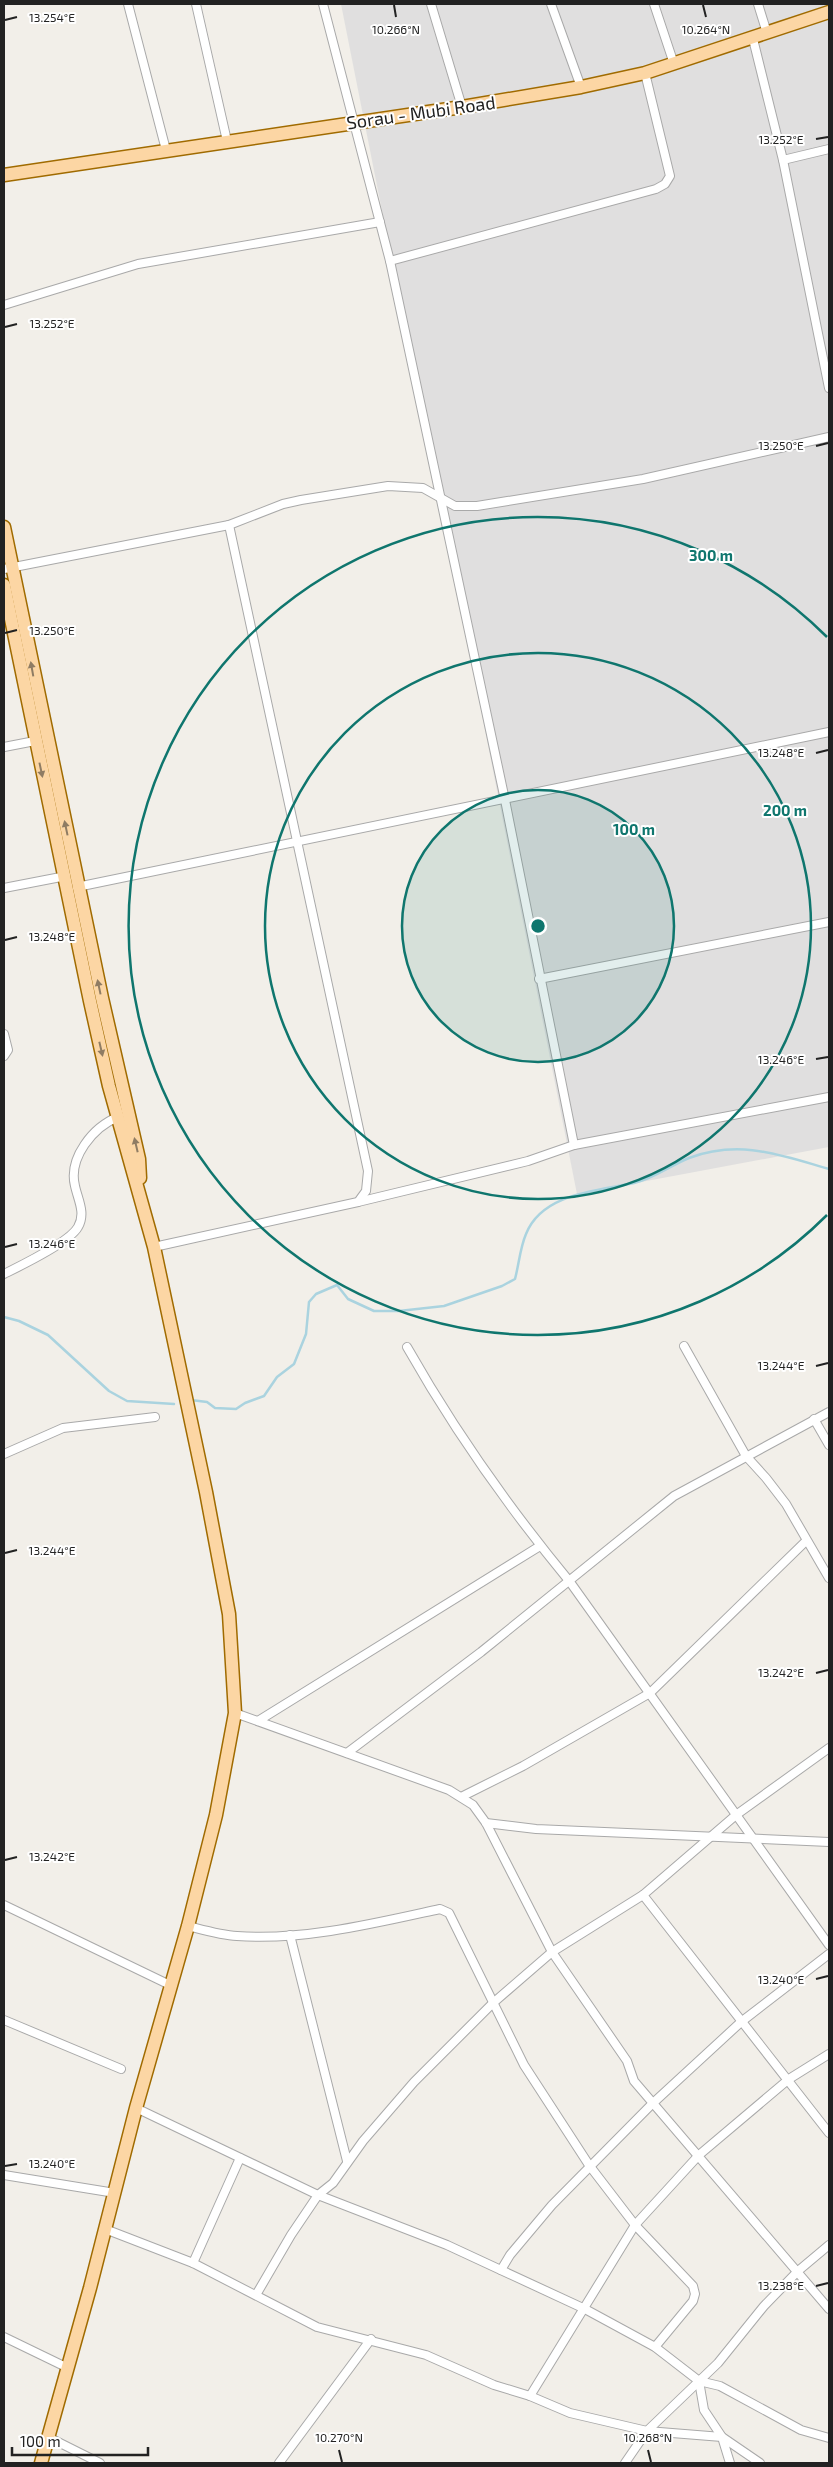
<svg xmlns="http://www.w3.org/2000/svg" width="833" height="2467" font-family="'Exo 2',sans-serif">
	<rect width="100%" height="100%" fill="#f2efe9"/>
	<path fill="#e0dfdf" d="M341 4H829V1147L577 1194Z"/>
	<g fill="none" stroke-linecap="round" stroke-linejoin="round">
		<g stroke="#aad3df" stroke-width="2.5">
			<path d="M4 1317 19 1321 48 1335 109 1391 127 1401 174 1404"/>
			<path d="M191 1400 207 1402 215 1408 236 1409 245 1403 264 1396 277 1377 294 1364 306 1334 309 1302 316 1294 337 1285 348 1299 374 1311H399L444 1306 502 1286 515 1279C519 1264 520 1248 526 1234 542 1193 597 1191 634 1183 653 1179 671 1165 689 1158 740 1139 780 1155 829 1169"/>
		</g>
		<g stroke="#a9a9a9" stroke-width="10">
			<g id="minor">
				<path d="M128 4 166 150"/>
				<path d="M196 4 227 141"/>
				<path d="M323 4 390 261 505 800 574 1145"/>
				<path d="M431 4 462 107"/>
				<path d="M551 4 581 87"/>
				<path d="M654 4 674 64"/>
				<path d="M758 4 767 33"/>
				<path d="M753 39 783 160 829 388"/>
				<path d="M783 160 829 149"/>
				<path d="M390 261 656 189 665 184 670 176 645 73"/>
				<path d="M4 305 138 264 380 222"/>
				<path d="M4 569 229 525 283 504 301 500 388 486 423 488 455 506H477L643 479 829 437"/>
				<path d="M4 747 35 741"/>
				<path d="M77 887 829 732"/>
				<path d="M4 888 66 876"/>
				<path d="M539 979 829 922"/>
				<path d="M4 1034 8 1050 4 1056"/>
				<path d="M358 1202 528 1161 574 1145 829 1097"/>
				<path d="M154 1247 358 1202 366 1191 368 1171 229 525"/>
				<path d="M4 1274C20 1266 70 1242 78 1227 86 1213 78 1200 75 1186 68 1158 93 1127 118 1117"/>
				<path d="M684 1346 746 1456 766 1478 786 1504 829 1578"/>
				<path d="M407 1347C454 1430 509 1508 570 1582L829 1945"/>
				<path d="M814 1419 829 1445"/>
				<path d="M4 1454 63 1428 155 1417"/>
				<path d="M235 1713 449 1790 473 1805 486 1823 552 1952 627 2061 634 2081 829 2309"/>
				<path d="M258 1721 540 1546"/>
				<path d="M347 1753 481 1652 674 1496 829 1412"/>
				<path d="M461 1797 523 1766 650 1693 806 1541"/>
				<path d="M486 1823 536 1829 829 1842"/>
				<path d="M643 1895 829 2133"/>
				<path d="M4 1905 172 1986"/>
				<path d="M188 1926C204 1930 221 1935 237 1936 303 1941 376 1923 440 1909L449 1913 524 2065 589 2165 635 2225 693 2286 695 2294 693 2301 655 2347"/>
				<path d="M290 1935 347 2161"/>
				<path d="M4 2020 121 2069"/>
				<path d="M136 2108 318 2195 447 2245 585 2309 655 2347 699 2381 720 2386 801 2430 829 2438"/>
				<path d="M4 2175 115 2193"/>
				<path d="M105 2229 193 2263 317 2327 426 2355 494 2385 530 2396 570 2413 647 2431 722 2437 760 2463"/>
				<path d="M193 2263 240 2158"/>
				<path d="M501 2270 510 2255 552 2205 652 2104 741 2022 829 1954"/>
				<path d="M256 2295 291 2235 318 2195 333 2183 363 2141 414 2082 493 2003 552 1952 643 1895 736 1815 829 1748"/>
				<path d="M4 2337 68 2368"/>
				<path d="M699 2381 704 2410 722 2437 730 2463"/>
				<path d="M530 2396 635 2225 699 2155 789 2079 829 2054"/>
				<path d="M48 2437 100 2463"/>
				<path d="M279 2463 371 2339"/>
				<path d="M625 2463 647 2431 718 2363 764 2306 798 2271 829 2245"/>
			</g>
		</g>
		<g stroke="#a06b00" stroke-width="15">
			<g id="primary">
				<path d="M4 175 462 107 581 87 645 73 829 12"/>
				<path d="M4 527 102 998 139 1159 140 1178"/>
				<path d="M4 585 90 1001 109 1086 154 1247 206 1492 229 1614 235 1713 216 1815 188 1926 136 2108 90 2288 41 2463"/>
			</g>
		</g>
		<use href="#minor" stroke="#fff" stroke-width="8"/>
		<use href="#primary" stroke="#fcd6a4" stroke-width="12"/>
	</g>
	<defs><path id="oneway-solid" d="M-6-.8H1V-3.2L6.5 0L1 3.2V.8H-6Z" transform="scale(1.25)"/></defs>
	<g fill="#8f7c63">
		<use href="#oneway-solid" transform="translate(32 669) rotate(-100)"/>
		<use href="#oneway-solid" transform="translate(41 770) rotate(78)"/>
		<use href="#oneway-solid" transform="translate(66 828) rotate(-102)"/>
		<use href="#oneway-solid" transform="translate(99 987) rotate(-102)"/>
		<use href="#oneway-solid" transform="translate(101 1049) rotate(77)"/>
		<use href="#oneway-solid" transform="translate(136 1145) rotate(-103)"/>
	</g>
	<path fill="none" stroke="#222" stroke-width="2" d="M394 5 396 17M703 5 706 17M5 20 17 17M816 139 828 137M5 327 17 324M816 446 828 443M5 633 17 630M816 753 828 750M5 940 17 937M816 1059 828 1057M5 1247 17 1244M816 1366 828 1363M5 1553 17 1550M816 1673 828 1670M5 1860 17 1857M816 1979 828 1976M5 2166 17 2164M816 2286 828 2283M339 2450 342 2462M648 2450 651 2462"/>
	<circle cx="538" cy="926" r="136" fill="#0f766e" fill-opacity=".12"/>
	<g fill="none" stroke="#0f766e" stroke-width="2.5">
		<circle cx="538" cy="926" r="136"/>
		<circle cx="538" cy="926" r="273"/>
		<path d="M827 1215A409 409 0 1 1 827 637"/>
	</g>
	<g text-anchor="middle" stroke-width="4" stroke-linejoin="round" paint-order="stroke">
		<g font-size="18" fill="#222" stroke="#fff">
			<text transform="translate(421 113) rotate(-8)" y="6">Sorau - Mubi Road</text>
		</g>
	</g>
	<g font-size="12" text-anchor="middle" fill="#222" stroke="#fff" stroke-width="4" stroke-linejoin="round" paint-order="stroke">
		<text x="52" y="22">13.254°E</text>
		<text x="396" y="34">10.266°N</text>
		<text x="706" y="34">10.264°N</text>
		<text x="781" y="144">13.252°E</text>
		<text x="52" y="328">13.252°E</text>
		<text x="781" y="450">13.250°E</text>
		<text x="52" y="635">13.250°E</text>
		<text x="781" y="757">13.248°E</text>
		<text x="52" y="941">13.248°E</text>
		<text x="781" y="1064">13.246°E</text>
		<text x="52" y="1248">13.246°E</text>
		<text x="781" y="1370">13.244°E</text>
		<text x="52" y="1555">13.244°E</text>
		<text x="781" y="1677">13.242°E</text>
		<text x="52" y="1861">13.242°E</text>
		<text x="781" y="1984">13.240°E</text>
		<text x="52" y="2168">13.240°E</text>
		<text x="781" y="2290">13.238°E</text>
		<text x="339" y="2442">10.270°N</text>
		<text x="648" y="2442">10.268°N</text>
	</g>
	<circle cx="538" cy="926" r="8" fill="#0f766e" stroke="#fff" stroke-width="2.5"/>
	<g font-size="15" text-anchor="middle" font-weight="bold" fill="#0f766e" stroke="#fff" stroke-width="4" stroke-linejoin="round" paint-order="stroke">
		<text x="711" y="561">300 m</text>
		<text x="785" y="816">200 m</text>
		<text x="634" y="835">100 m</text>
	</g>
	<rect width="833" height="2467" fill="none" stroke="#222222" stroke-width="10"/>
	<path d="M12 2447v8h136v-8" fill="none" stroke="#222222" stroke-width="2.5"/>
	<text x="20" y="2447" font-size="15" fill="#222222" stroke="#ffffff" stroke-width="4" paint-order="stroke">100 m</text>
</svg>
